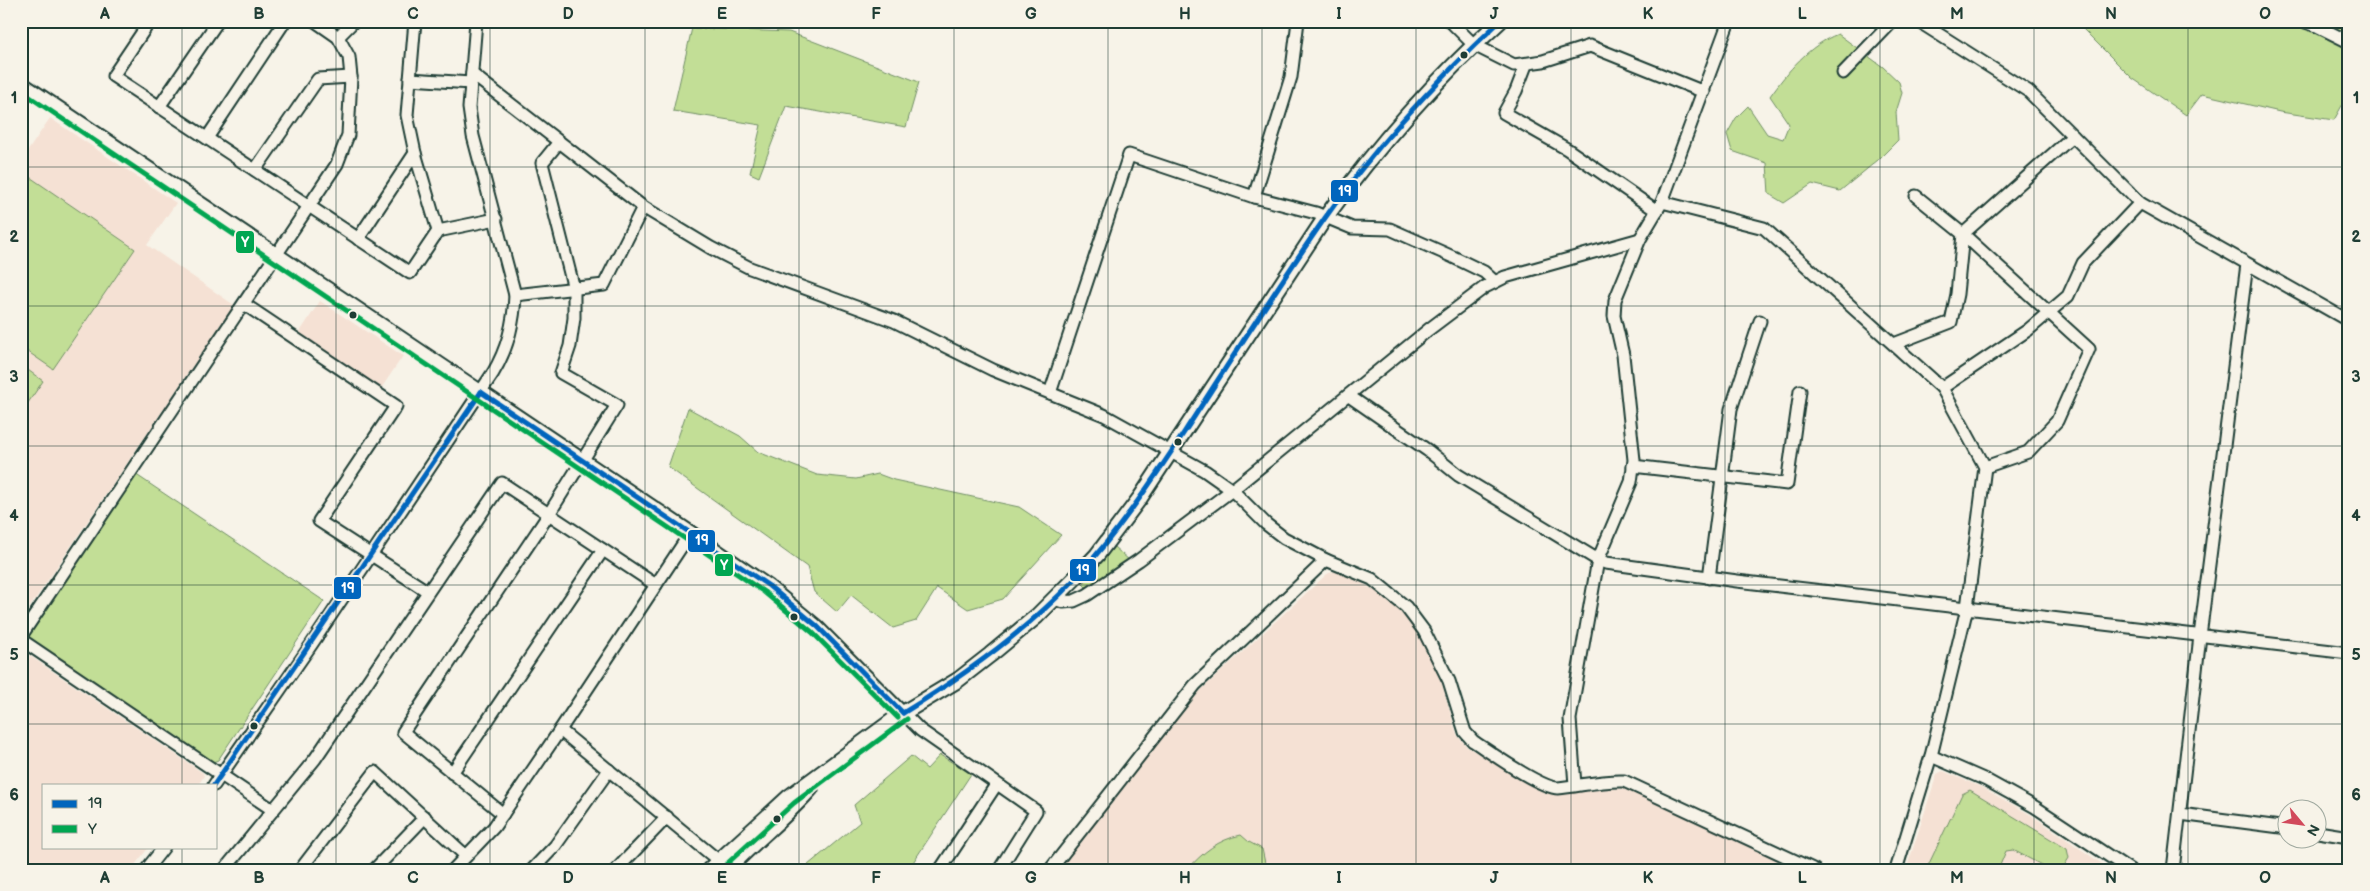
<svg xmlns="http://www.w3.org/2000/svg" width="2370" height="891" font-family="'Balsamiq Sans',sans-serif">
	<rect width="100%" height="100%" fill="#f7f3e8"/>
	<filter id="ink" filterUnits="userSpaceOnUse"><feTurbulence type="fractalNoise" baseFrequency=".02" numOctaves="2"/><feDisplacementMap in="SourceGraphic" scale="10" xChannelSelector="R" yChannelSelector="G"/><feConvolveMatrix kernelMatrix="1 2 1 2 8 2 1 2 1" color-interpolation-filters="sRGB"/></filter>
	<g filter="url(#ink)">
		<g fill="#f5e1d4">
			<path d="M50 118 176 203 147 245 234 305 21 620V161Z"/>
			<path d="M320 301 403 356 380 390 298 335Z"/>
			<path d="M1335 571 1345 573 1387 598 1412 624 1429 653 1442 684 1457 735 1467 747 1540 789 1555 794 1607 788 1622 789 1635 792 1799 870H1054L1091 822 1200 691 1327 574Z"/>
			<path d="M21 650 203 773 204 776 198 785H44V847H149L131 870H21Z"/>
			<path d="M1943 771 1981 787 2031 815 2111 870H1906L1937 774Z"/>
		</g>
		<g fill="#c2de96" stroke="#708e65">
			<path d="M2075 21H2349V93L2334 120 2280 112 2202 94 2186 115 2132 78Z"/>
			<path d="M692 28 789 32 919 82 906 127 786 106 759 177 750 173 761 125 673 111Z"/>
			<path d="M1838 34 1883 67 1899 82 1902 93 1896 112 1898 140 1878 160 1840 191 1812 184 1784 203 1769 194 1767 163 1732 151 1727 134 1736 118 1748 106 1767 134 1783 139 1789 124 1770 96C1787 72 1809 45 1838 34Z"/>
			<path d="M21 171 135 249 53 369 21 347Z"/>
			<path d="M21 365 43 381 21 413Z"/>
			<path d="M688 408 740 436 758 452 817 475 856 479 878 474 894 480 1019 507 1061 535 1003 599 968 609 937 588 916 621 893 628 851 595 837 612 814 592 807 567 668 467Z"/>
			<path d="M135 474 324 601 218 760 213 762 29 638 28 635Z"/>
			<path d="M1114 547 1129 560 1089 590 1083 584Z"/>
			<path d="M940 755 971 774 908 870H802L860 822 854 805 911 756 927 769Z"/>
			<path d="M1970 790 2067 849 2069 858 2062 869 2051 870 2013 850 2006 851 1998 870H1926L1962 794Z"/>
			<path d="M1241 835 1249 842 1262 849 1265 863 1271 870H1187C1203 852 1218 840 1241 835Z"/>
		</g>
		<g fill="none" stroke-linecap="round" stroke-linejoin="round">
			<g stroke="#1f3d34" stroke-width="15">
				<g id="minor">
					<path d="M150 21 113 76 410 273 438 231 496 219"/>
					<path d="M1450 21 1474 45 1514 65 1543 61 1590 46 1704 92"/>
					<path d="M1918 21 2028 91 2140 203 2349 321"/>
					<path d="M2302 21 2317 26 2349 42"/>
					<path d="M338 37 354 21"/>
					<path d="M1526 65 1516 91 1504 113 1567 149 1657 211"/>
					<path d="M1843 73 1893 21"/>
					<path d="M472 74 643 207 711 248 750 268 894 321 993 370 1104 415 1205 471 1232 490 1266 524 1284 538 1326 560 1372 579 1406 607 1424 631 1449 681 1465 732 1473 741C1490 752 1540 788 1558 788 1580 786 1601 780 1624 781L1815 870"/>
					<path d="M410 79 471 83"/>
					<path d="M21 82 691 532 769 586 817 626 920 730 1036 811 999 870"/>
					<path d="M159 107 218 21"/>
					<path d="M207 138 285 21"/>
					<path d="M415 153 438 231"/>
					<path d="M255 170 318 79 351 77"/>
					<path d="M1916 196 1963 234 2089 349 2057 421 2028 452 1985 467"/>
					<path d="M1254 197 1291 77 1298 21"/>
					<path d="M1662 202 1764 228 1942 388 1985 467 1967 608 1931 756 1896 870"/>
					<path d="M358 239 415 153 407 115 415 21"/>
					<path d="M515 295 604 285 643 207"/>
					<path d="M244 304 396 406 319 521 427 591"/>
					<path d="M1894 344 1951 322 1957 294 1963 234 2073 136"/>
					<path d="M1942 388 2028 330 2068 296 2083 263 2140 203"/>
					<path d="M1050 393 1129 155 1254 197 1316 213 1352 228 1390 229 1453 257 1484 272 1495 282"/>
					<path d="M1349 396 1427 450 1458 475 1598 560 1606 563 1737 581 2349 653"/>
					<path d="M1633 466 1787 484 1800 391"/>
					<path d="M1709 578 1731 409 1760 321"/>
					<path d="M1055 599 1063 602 1074 601 1087 595 1139 560 1232 490 1428 330 1485 287 1505 277 1640 239"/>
					<path d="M21 636 337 164 348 135 351 77 349 57 338 37 315 21"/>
					<path d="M21 637 23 641 273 810"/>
					<path d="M560 730 719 861"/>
					<path d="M1931 756 1986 780 2035 807 2130 870"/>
					<path d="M452 773 603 550"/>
					<path d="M214 785 311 645 493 373C508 348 514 324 515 295L473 136 469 108 476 21"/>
					<path d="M1575 785 1570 719 1598 560 1631 482 1634 460 1623 355 1614 316 1615 300 1640 239 1662 202 1729 21"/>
					<path d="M503 814 403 732 549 514 617 405 561 373 570 346 574 318V289L542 163 559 142"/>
					<path d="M2180 814 2288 828"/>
					<path d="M2318 832 2349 837"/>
					<path d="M146 870 164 847"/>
					<path d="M224 870 315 759 502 483 656 585"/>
					<path d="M300 870 375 772 466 856"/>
					<path d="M374 870 425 817"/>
					<path d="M453 870 494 827 560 730 691 532"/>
					<path d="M532 870 555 846 609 770"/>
					<path d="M616 870 667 817"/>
					<path d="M940 870 996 785"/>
					<path d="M1050 870 1195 685 1326 560"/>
					<path d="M2173 870 2200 636 2247 264"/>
				</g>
			</g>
			<g stroke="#1f3d34" stroke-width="18">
				<g id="major">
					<path d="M709 870 789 797 903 713 958 680 990 655 1037 616 1080 573 1097 555 1140 498 1325 218C1377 146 1435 80 1500 21"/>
					<path d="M727 870C754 841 786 817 811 788"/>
				</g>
			</g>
			<use href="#minor" stroke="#f7f3e8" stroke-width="11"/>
			<use href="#major" stroke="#f7f3e8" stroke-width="14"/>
			<g stroke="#f7f3e8" stroke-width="9">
				<g id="bus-1">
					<path d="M481 392 769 586 817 626 903 713"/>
					<path d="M903 713C965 675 1024 633 1074 580 1116 535 1151 483 1185 431 1231 360 1276 288 1325 218 1375 146 1436 81 1500 21"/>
					<path d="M214 785 481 392"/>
				</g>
			</g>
			<g stroke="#f7f3e8" stroke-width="9">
				<g id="bus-2">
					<path d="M21 91 764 592 812 632 898 718"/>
					<path d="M720 870 794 803 907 719"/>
				</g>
			</g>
			<use href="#bus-1" stroke="#0065bd" stroke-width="5"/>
			<use href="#bus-2" stroke="#00a651" stroke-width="5"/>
		</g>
	</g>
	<path fill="none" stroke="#1f3d34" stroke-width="1" stroke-opacity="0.55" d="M182 21V785M336 21V870M490 21V870M645 21V870M799 21V870M954 21V870M1108 21V870M1262 21V870M1416 21V870M1571 21V870M1725 21V870M1880 21V870M2034 21V870M2188 21V870M21 167H2349M21 306H2349M21 446H2349M21 585H2349M21 724H2349M182 847V870"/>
	<g fill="#1f3d34" stroke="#f7f3e8" stroke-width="2">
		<circle cx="1464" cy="55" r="4.5"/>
		<circle cx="353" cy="315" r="4.5"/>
		<circle cx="1178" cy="442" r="4.5"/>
		<circle cx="794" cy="617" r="4.5"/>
		<circle cx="254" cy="726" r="4.5"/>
		<circle cx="777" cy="819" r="4.5"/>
	</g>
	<g stroke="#f7f3e8" stroke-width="2">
		<rect x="1330" y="179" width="29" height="24" rx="5" fill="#0065bd"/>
		<rect x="235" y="230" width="20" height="24" rx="5" fill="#00a651"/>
		<rect x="687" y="529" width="29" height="24" rx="5" fill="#0065bd"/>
		<rect x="714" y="553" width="20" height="24" rx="5" fill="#00a651"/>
		<rect x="1069" y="558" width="28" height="24" rx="5" fill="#0065bd"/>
		<rect x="333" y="576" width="29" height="24" rx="5" fill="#0065bd"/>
	</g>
	<g font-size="14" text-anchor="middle" font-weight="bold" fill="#fff">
		<text x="1345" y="196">19</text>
		<text x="245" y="247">Y</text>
		<text x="702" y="545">19</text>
		<text x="724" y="570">Y</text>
		<text x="1083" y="575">19</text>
		<text x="348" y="593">19</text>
	</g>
	<rect width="2370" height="891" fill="none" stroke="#f7f3e8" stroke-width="55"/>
	<rect x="42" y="784" width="175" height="65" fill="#f7f3e8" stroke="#a1aaa0"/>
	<rect x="52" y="800" width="25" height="8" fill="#0065bd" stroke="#a1aaa0"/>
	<text x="88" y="808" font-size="15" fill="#1f3d34">19</text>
	<rect x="52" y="825" width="25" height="8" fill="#00a651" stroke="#a1aaa0"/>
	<text x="88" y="834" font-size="15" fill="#1f3d34">Y</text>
	<g transform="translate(2302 824) rotate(119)"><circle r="24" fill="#f7f3e8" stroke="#a1aaa0"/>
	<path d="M0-4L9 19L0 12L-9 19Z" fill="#d1495b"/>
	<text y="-8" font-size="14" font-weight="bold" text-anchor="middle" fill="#1f3d34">N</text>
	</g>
	<rect x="28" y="28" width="2314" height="836" fill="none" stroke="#1f3d34" stroke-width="2"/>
	<g font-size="16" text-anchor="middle" font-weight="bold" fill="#1f3d34">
		<text x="105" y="19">A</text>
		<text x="259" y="19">B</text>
		<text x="413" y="19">C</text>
		<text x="568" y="19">D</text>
		<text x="722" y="19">E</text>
		<text x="876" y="19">F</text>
		<text x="1031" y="19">G</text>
		<text x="1185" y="19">H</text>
		<text x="1339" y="19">I</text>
		<text x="1494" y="19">J</text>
		<text x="1648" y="19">K</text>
		<text x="1802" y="19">L</text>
		<text x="1957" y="19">M</text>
		<text x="2111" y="19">N</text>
		<text x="2265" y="19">O</text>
		<text x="14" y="103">1</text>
		<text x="2356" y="103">1</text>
		<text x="14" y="242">2</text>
		<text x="2356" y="242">2</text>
		<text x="14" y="382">3</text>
		<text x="2356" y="382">3</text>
		<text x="14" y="521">4</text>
		<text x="2356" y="521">4</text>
		<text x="14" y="660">5</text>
		<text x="2356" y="660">5</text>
		<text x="14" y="800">6</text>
		<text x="2356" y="800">6</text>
		<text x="105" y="883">A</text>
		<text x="259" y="883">B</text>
		<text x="413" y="883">C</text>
		<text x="568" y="883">D</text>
		<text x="722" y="883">E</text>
		<text x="876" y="883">F</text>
		<text x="1031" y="883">G</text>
		<text x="1185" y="883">H</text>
		<text x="1339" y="883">I</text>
		<text x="1494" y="883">J</text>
		<text x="1648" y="883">K</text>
		<text x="1802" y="883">L</text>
		<text x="1957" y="883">M</text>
		<text x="2111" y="883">N</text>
		<text x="2265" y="883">O</text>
	</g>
</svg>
